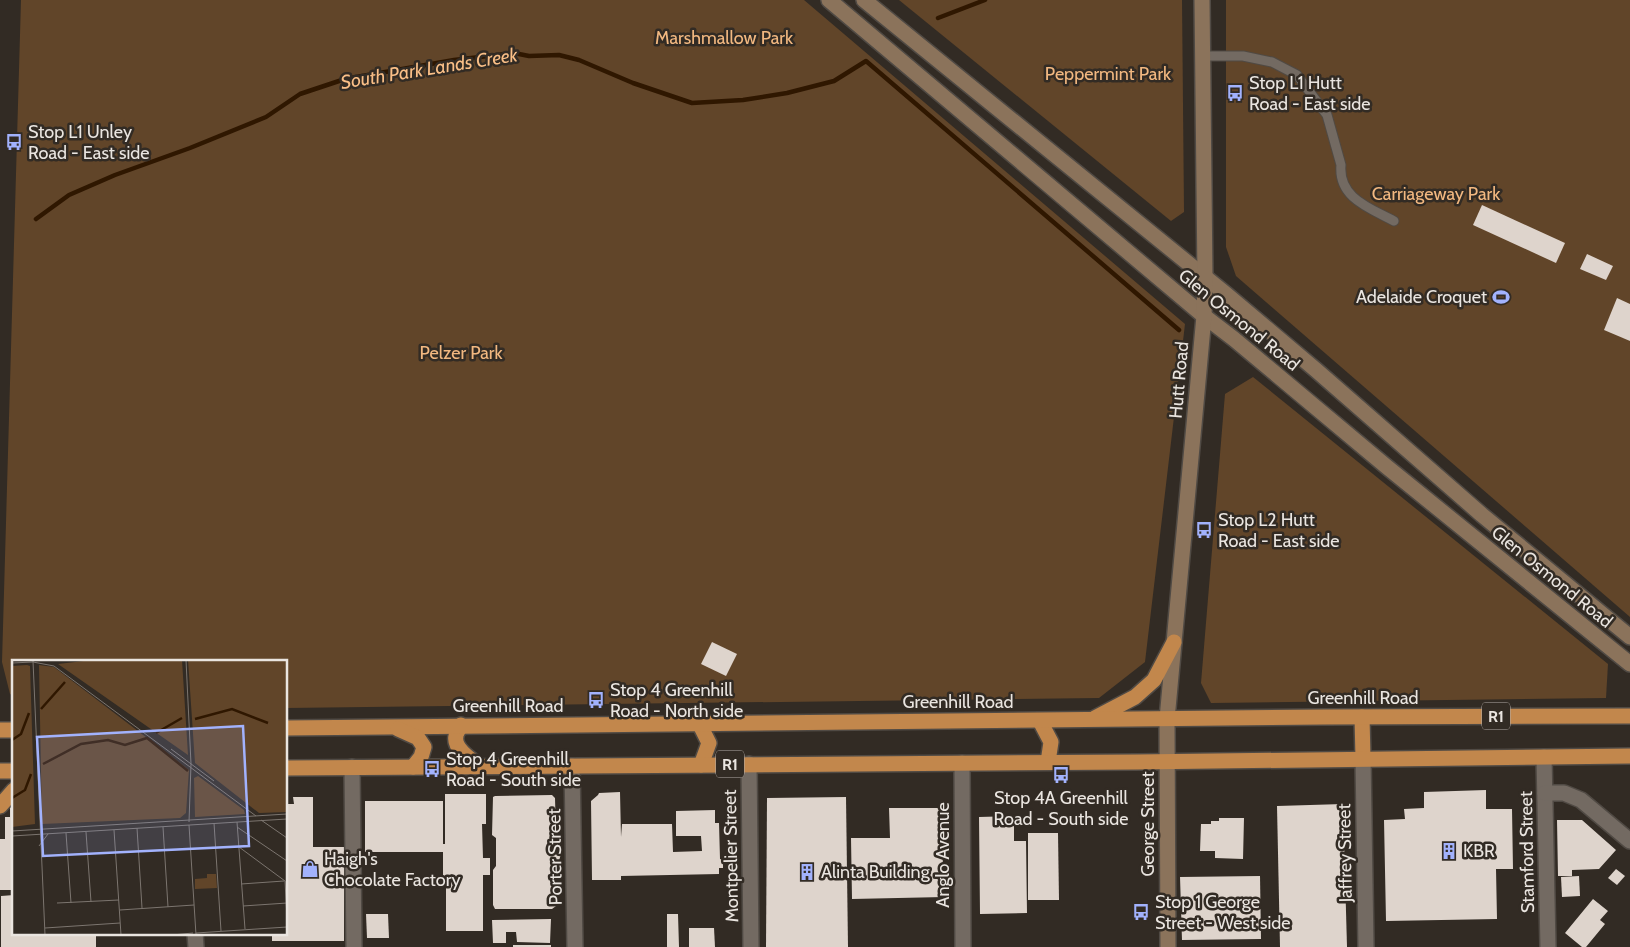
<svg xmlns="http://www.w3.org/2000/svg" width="1630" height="947" font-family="Cabin,sans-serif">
	<rect width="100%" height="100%" fill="#322b24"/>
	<g fill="#614529">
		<path d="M21 0H804L1185 324 1145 662 1099 698 286 708V661H14V696L10 694 2 662Z"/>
		<path d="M899 0H1182L1184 212 1171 221Z"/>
		<path d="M1226 0H1630V617L1236 276 1226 247Z"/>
		<path d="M1253 377 1608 664 1606 698 1211 703 1201 683 1225 394Z"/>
	</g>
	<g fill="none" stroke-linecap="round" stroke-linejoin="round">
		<g stroke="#2f1700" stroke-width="4.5">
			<path d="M938 18 985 0"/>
			<path d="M36 219 69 195 115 175 190 148 266 117 300 94 345 79 454 60 514 53 529 56 559 55 579 60 633 83 692 103 743 100 787 93 834 81 866 61 1179 330"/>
		</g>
	</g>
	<g fill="#ded4cc">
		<path d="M1482 205 1565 243 1556 263 1473 225Z"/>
		<path d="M1587 254 1613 266 1606 280 1580 269Z"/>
		<path d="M1617 298 1630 304V341L1604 330Z"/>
		<path d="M712 642 737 654 726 676 701 664Z"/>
		<path d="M1486 790V809H1512L1513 869H1496L1497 919 1386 921 1384 820 1405 819 1404 809 1424 808V792Z"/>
		<path d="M620 792 621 837 622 824H672L673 852 702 851 701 836H676V811L715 810V823H719L720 859 723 860V868H719V874L621 876V880H592L591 801 598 795 599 793Z"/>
		<path d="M445 794H486V824H482L483 858H490V875H483V931H446V882H443V852H365V801H443V844H445Z"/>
		<path d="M552 795 555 798 556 834 562 851 556 870V906L552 909H495L493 905V870L496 866V838L492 835 493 797 495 796Z"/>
		<path d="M293 797H313V847H344V941H272V933H286V804H294Z"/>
		<path d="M846 797 848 947H766L767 798Z"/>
		<path d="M1343 804 1347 947H1280L1277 806Z"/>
		<path d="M10 807H14V890H0V839H5V817H10Z"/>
		<path d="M889 808H941L944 897 852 899 851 838H890Z"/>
		<path d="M1014 816V841H1026L1027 913 980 914 979 817Z"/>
		<path d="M1219 818H1244L1243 859 1215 858V851H1200L1201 824H1211V821H1219Z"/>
		<path d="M1557 820H1582L1616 850 1599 869 1572 870V876H1558Z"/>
		<path d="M1028 833H1058L1059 900H1028Z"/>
		<path d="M1616 869 1625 876 1617 885 1608 878Z"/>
		<path d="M1260 876 1261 939 1182 940 1180 877Z"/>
		<path d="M1579 876 1580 896 1562 897 1561 877Z"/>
		<path d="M14 895V933H96V947H1V896Z"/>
		<path d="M1593 899 1608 911 1600 920 1605 924 1586 947H1582L1565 933Z"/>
		<path d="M366 914H388L389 938H367Z"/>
		<path d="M667 914H678L679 947H667Z"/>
		<path d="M551 919 550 943 517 942 516 932H506V943H493L492 920Z"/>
		<path d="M689 928H714L715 947H689Z"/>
		<rect x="513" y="945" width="38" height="2"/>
	</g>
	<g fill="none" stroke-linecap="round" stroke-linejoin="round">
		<g stroke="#504a44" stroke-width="11">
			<path id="lane" d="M1203 56H1243L1272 62 1297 75 1327 115 1341 165C1338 198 1370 208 1394 221"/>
		</g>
		<g stroke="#504a44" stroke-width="18">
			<g id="street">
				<path d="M1544 757 1548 947"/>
				<path d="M1363 758 1366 947"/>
				<path d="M962 763 963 947"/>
				<path d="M749 764 751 947"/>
				<path d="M572 766 575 947"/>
				<path d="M352 767 354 947"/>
				<path d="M1545 793H1564L1581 800 1630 841"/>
				<path d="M195 933 196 947"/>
			</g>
		</g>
		<g stroke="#504a44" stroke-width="18">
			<g id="secondary">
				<path d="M829 0 1204 316 1234 339 1387 467 1630 664"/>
				<path d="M864 0 1226 294 1316 370 1482 515 1630 637"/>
				<path d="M1168 947 1167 719 1204 316 1205 278 1202 0"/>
			</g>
		</g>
		<g stroke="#504a44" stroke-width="18">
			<g id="highway">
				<path d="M1362 717 1363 758"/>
				<path d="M1095 718 1135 697 1154 680 1174 642"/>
				<path d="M1040 721 1051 742 1048 762"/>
				<path d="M699 723 709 743 701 765"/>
				<path d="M461 725C460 728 456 733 456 736 453 749 472 760 480 766"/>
				<path d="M286 728 1324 717 1630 716"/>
				<path d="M398 729 418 738 424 747 421 757 413 767"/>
				<path d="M0 730H14"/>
				<path d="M286 768 1137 762 1630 756"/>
				<path d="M0 771H14"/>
				<path d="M0 806 14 790"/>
			</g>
		</g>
		<use href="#lane" stroke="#736a62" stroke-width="9"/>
		<use href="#street" stroke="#736a62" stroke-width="15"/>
		<use href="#secondary" stroke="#8b735b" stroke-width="15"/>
		<use href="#highway" stroke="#c2874c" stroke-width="15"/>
	</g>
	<defs>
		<g id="bus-bare" transform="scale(1.35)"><path d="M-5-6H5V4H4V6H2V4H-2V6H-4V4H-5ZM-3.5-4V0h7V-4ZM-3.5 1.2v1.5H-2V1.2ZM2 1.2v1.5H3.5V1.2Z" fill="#a2b2fd" stroke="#322b24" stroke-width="2.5" paint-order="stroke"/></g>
		<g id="stadium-bare" transform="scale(1.35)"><path d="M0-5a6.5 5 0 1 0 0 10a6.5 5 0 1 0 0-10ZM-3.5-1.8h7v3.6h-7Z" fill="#a2b2fd" stroke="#322b24" stroke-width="2.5" paint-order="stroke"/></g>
		<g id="building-bare" transform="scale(1.35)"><path d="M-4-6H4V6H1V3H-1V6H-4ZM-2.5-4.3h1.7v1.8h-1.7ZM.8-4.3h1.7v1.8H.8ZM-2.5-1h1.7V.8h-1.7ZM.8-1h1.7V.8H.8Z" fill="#a2b2fd" stroke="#322b24" stroke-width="2.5" paint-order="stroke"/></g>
		<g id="shop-bare" transform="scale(1.35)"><path d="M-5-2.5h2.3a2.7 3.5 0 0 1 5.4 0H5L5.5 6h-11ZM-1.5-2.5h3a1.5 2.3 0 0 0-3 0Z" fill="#a2b2fd" stroke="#322b24" stroke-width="2.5" paint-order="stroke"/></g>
	</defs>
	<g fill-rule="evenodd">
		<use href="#bus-bare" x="1235" y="93"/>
		<use href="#bus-bare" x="14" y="142"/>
		<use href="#stadium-bare" x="1501" y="297"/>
		<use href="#bus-bare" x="1204" y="530"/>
		<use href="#bus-bare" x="596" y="700"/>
		<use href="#bus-bare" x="432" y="769"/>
		<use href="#bus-bare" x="1061" y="775"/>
		<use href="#building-bare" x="1449" y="851"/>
		<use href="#shop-bare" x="310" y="869"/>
		<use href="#building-bare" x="807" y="872"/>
		<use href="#bus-bare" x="1141" y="912"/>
	</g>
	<g text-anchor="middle" stroke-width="5" stroke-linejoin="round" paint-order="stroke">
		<g fill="#322b24" stroke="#b3ada8" stroke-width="1">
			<rect x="1482" y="702.5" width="28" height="27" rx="4"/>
			<rect x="716" y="750.5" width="28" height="27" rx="4"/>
		</g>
		<g font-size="16" font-weight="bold" fill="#eae5e0">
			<text x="1496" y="722">R1</text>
			<text x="730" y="770">R1</text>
		</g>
		<g font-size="18" fill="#f2b880" stroke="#322b24">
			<text x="724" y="44">Marshmallow Park</text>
			<text x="1108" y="80">Peppermint Park</text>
			<text x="1436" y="200">Carriageway Park</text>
			<text x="461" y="359">Pelzer Park</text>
		</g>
		<g font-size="18" fill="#eae5e0" stroke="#322b24" text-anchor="start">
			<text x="1249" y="89">Stop L1 Hutt<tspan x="1249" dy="21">Road - East side</tspan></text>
			<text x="28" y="138">Stop L1 Unley<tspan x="28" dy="21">Road - East side</tspan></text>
			<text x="1487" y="303" text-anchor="end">Adelaide Croquet</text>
			<text x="1218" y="526">Stop L2 Hutt<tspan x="1218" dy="21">Road - East side</tspan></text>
			<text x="610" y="696">Stop 4 Greenhill<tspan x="610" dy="21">Road - North side</tspan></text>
			<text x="446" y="765">Stop 4 Greenhill<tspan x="446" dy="21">Road - South side</tspan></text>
			<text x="1061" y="804" text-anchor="middle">Stop 4A Greenhill<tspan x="1061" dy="21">Road - South side</tspan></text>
			<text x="1463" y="857">KBR</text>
			<text x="324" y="865">Haigh's<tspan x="324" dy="21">Chocolate Factory</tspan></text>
			<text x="821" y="878">Alinta Building</text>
			<text x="1155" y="908">Stop 1 George<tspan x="1155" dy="21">Street - West side</tspan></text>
		</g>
		<g font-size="18" fill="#eae5e0" stroke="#322b24">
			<text transform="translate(1239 320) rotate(39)" y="6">Glen Osmond Road</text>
			<text transform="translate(1179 380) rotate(-85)" y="6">Hutt Road</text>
			<text transform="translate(1552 577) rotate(39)" y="6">Glen Osmond Road</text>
			<text x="1363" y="704">Greenhill Road</text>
			<text x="958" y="708">Greenhill Road</text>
			<text x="508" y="712">Greenhill Road</text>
			<text transform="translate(1148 824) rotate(-90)" y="6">George Street</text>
			<text transform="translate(1527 852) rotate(-91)" y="6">Stamford Street</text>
			<text transform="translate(1345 853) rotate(-91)" y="6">Jaffrey Street</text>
			<text transform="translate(943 855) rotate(-90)" y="6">Anglo Avenue</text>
			<text transform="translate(731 856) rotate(-91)" y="6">Montpelier Street</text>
			<text transform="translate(555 857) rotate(-91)" y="6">Porter Street</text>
		</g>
		<g font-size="19" font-style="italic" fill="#fabf87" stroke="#322b24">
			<text transform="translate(429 68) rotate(-9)" y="7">South Park Lands Creek</text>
		</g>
	</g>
	<g transform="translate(12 660)">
		<rect width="275" height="275" fill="#322b24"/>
		<path d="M80 0H170L176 95 46 4ZM176 0H275V152L247 153 183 103ZM15 5 18 6 23 164 0 167V6ZM27 5 42 7 177 110 174 153 168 158 30 164ZM186 116 232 150 233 154 183 157 182 118ZM195 214H204L205 228 183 229V219L195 218Z" fill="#614529"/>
		<path fill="none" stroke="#2f1700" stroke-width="2.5" d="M29 49 53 22M183 59 220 49 256 63M144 73 170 58M0 80 9 74 17 53M31 104 69 84 96 80 113 85 135 78 176 111M0 138 13 130 19 114"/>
		<path fill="none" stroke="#7c756f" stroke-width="1" d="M174 0 179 104 177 162M21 1 33 275M0 3 21 2 42 6 244 156M159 89 202 121M249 160 275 178M225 162 233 269M202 163 209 271M177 165 184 275M151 167 156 247M225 167 275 201M125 168 130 248M102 170 109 275M0 171 275 154M74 172 79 242M54 173 59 243M0 176 275 159M27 186 36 174M227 187 273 221 275 258M229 224 272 221M45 243 107 240M231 246 275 243M108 250 182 245M33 268 108 263M184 273 275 267M160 275 181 273"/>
		<path fill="#a2b2fd" fill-opacity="0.15" stroke="#a2b2fd" stroke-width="2.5" d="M231 66 237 186 31 196 25 77Z"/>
		<rect width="275" height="275" fill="none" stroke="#eae5e0" stroke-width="2.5"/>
	</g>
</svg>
